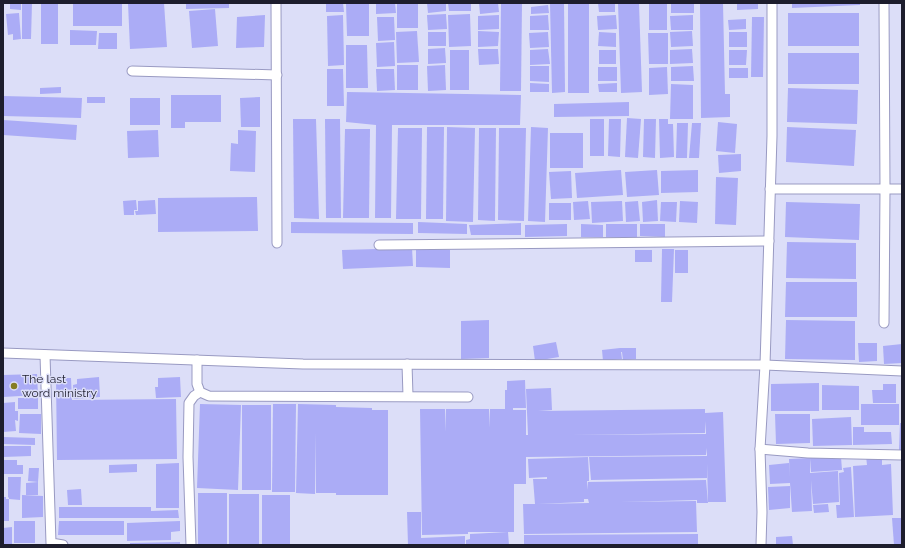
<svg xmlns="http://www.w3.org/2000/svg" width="905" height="548" font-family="Raleway,sans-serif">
	<rect width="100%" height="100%" fill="#dcdef8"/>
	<g fill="#abacf6" fill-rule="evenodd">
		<path d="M10 3H21V10L10 9Z"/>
		<path d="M22 3H32L31 39H22Z"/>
		<rect x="41" y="3" width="17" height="41"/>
		<rect x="73" y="3" width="49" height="23"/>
		<path d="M128 3H164L167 47 130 49Z"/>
		<path d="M186 3H229V8L186 9Z"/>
		<path d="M326 3H343L344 12H326Z"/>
		<path d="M346 3H369V36H347Z"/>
		<path d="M376 3H395L396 13 376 14Z"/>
		<rect x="397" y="3" width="21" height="25"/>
		<path d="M427 3H446V11L428 13Z"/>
		<path d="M448 3H471V11H449Z"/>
		<path d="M479 3H498L499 12 480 14Z"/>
		<path d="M501 3H522L521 91H500Z"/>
		<path d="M550 3H564L565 92 552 93Z"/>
		<rect x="568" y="3" width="21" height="90"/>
		<path d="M598 3H615V12H599Z"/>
		<path d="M618 3H639L642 92 621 93Z"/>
		<rect x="649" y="3" width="18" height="27"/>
		<rect x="671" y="3" width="23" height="10"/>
		<path d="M700 3H723L725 94H730V117L701 118Z"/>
		<path d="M737 3H762V4H758V9L737 10Z"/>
		<path d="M792 3H860V5L792 8Z"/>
		<path d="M548 5 549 13 531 14V7Z"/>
		<path d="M215 9 218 46 192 48 189 11Z"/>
		<path d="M19 13 21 39 13 40V34L8 35 6 14Z"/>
		<rect x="788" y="13" width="71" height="33"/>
		<path d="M446 14 447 29 428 30 427 15Z"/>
		<path d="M470 14 471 46 449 47 448 15Z"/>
		<path d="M265 15 264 47 236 48 237 17Z"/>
		<path d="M343 15 344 65 328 66 327 16Z"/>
		<path d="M499 15V29L478 30V16Z"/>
		<path d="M548 15 549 30H530V16Z"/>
		<path d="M616 15 617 29 598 30 597 16Z"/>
		<path d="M693 15V30H671L670 16Z"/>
		<path d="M377 17H394L395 40 378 41Z"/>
		<path d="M752 17H764L763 77H751Z"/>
		<path d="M746 19V29L729 30 728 20Z"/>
		<path d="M70 30 97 31 96 45H70Z"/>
		<path d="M417 31 419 62 397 63 396 32Z"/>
		<path d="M478 31 499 32 498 46 478 47Z"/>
		<path d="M692 31 693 46 671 47 670 32Z"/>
		<rect x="428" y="32" width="18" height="14"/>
		<path d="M548 32 549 47 530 48 529 33Z"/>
		<path d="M599 32 616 33V47L598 46Z"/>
		<rect x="729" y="32" width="18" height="15"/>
		<path d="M99 33H117V49H98Z"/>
		<path d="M648 33H668V64H649Z"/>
		<path d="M394 42 395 66 377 67 376 43Z"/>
		<path d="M346 45H367L368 88H346Z"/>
		<path d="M445 48 446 63 428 64V49Z"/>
		<path d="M478 49H498L499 64 479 65Z"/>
		<path d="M548 49 550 64 530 65V50Z"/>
		<path d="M692 49 693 63 670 64V50Z"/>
		<rect x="450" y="50" width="19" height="40"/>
		<rect x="599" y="50" width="17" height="14"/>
		<path d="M729 50H747L746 65H729Z"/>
		<rect x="788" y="53" width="71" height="31"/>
		<rect x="397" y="65" width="21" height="25"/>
		<path d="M445 65 446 90 428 91 427 66Z"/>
		<path d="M530 66H549V82L530 81Z"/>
		<path d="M693 66 694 81H671V67Z"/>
		<rect x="598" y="67" width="19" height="14"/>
		<path d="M667 67 668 94 649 95V68Z"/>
		<rect x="729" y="68" width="19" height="10"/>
		<path d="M327 69H343L344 106H327Z"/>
		<path d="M376 69H394L395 90 377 91Z"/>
		<path d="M530 83 549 84V92H530Z"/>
		<path d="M617 83V92H599L598 84Z"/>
		<path d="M671 84 693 85V119H670Z"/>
		<path d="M61 87V93L40 94V88Z"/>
		<path d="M788 88 858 90 857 124 787 122Z"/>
		<path d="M347 92 521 95 520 125H392L391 218H375L376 125 346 122Z"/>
		<path d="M171 95H221V122H185V128H171Z"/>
		<path d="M3 96 82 98 81 118 3 116Z"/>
		<rect x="87" y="97" width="18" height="6"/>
		<path d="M260 97V127H241L240 98Z"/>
		<rect x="130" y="98" width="30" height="27"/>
		<path d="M629 102V116L554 117V104Z"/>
		<path d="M627 118 641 119 638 158 625 157Z"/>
		<path d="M293 119H316L319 219 294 218Z"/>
		<path d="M325 119H340L341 218H326Z"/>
		<rect x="590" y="119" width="14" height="37"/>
		<path d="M609 119H621L620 157 608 156Z"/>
		<path d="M644 119H656L655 158 643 157Z"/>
		<path d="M659 119H668V124H673L674 157 660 158Z"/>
		<path d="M3 120 77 125 76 140 3 135Z"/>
		<path d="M718 122 737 124 735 153 716 151Z"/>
		<path d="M677 123H688L687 158H676Z"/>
		<path d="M692 123H701L699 158H689Z"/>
		<path d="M427 127H444L443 219H426Z"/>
		<path d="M447 127 475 128 473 222 446 221Z"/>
		<path d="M531 127 548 128 545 222 528 221Z"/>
		<path d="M787 127 856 130 854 166 786 162Z"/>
		<path d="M398 128H422L421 219H396Z"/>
		<path d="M479 128H496L495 221 478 220Z"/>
		<path d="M499 128H526L524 221 498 220Z"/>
		<path d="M345 129H370L369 218H343Z"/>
		<path d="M158 130 159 157 128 158 127 131Z"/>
		<path d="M238 130 256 131 255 172 230 171 231 143 238 144Z"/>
		<rect x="550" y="133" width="33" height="35"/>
		<path d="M741 154V171L719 173 718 155Z"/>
		<path d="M621 170 623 195 577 198 575 173Z"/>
		<path d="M657 170 659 195 627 197 625 172Z"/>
		<path d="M698 170V192L661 193V171Z"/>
		<path d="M571 171 572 198 551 199 549 172Z"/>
		<path d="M716 177 738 178 736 225 715 224Z"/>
		<path d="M257 197 258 231 158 232V198Z"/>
		<path d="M136 200 137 210H134V215H124L123 201Z"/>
		<path d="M155 200 156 214 136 215 135 211H138V201Z"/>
		<path d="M657 200 658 221 643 222 642 202Z"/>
		<path d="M588 201 590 219 574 220 573 202Z"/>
		<path d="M622 201 623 221 592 223 591 202Z"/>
		<path d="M638 201 640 221 626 222 625 202Z"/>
		<path d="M680 201 698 202 697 223 679 222Z"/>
		<path d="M661 202H677L676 222 660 221Z"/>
		<path d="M786 202 860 204 859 240 785 237Z"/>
		<rect x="549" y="203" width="22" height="17"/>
		<path d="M291 222 413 223V234L291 233Z"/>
		<path d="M418 222 467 224V234L418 233Z"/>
		<path d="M521 223V235H471L469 225Z"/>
		<path d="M567 224V236L525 237V225Z"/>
		<path d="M581 224 603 225V237H581Z"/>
		<rect x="606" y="224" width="31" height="13"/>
		<path d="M640 224H665V237L640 236Z"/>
		<path d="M787 242 856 243V279L786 278Z"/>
		<path d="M412 248 413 266 343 269 342 250Z"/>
		<path d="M416 249 450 250V268L416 267Z"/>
		<path d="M662 249H674L672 302H661Z"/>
		<rect x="635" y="250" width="17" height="12"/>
		<rect x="675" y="250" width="13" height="23"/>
		<path d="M786 282H857V317H785Z"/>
		<path d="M489 320V358L461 359V321Z"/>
		<path d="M786 320 855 321V360L785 359Z"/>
		<path d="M556 342 559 357 535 361 533 346Z"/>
		<path d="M858 343H877V361L859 362Z"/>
		<path d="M902 344V363L884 364 883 346Z"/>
		<path d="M620 348H636V359L623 360 622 352H621L622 359 603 361 602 350Z"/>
		<path d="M37 374 38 395 3 397V375Z"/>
		<path d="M99 377 100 397 74 399 73 385 77 384V379Z"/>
		<path d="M180 377 181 397 156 398 155 387H158V378Z"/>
		<path d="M56 378H71L72 400 176 399 177 459 57 460Z"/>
		<path d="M525 380 526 408H513V410H526V435H528L526 389 551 388 552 410 538 411 705 409V413L723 412 726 502H708L707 463V478L591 480 589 457 707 456V448L706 455 526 457V484H514V532H468V534L422 535 420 409H445L446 432V409H489L490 428V409H505V390H507V381ZM706 421V434L570 435 705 433Z"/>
		<path d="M819 383V411H771V384Z"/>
		<path d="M883 384H896V403H873L872 390H883Z"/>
		<path d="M822 385 859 386V410H822Z"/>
		<rect x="18" y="398" width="20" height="11"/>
		<path d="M15 402V411H18V421L15 420 16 431 3 432V403Z"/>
		<path d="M200 404 241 405 238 490 197 488Z"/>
		<path d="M273 404H296L295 492H272Z"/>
		<path d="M298 404 336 405V407L372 408V410H388V495H336V493H316V432L315 494 296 493Z"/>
		<rect x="861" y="404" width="38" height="21"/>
		<rect x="242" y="405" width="29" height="85"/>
		<path d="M20 414H41V434L19 433Z"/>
		<path d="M775 414H810V443L776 444Z"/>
		<path d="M851 417 852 445 813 446 812 419Z"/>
		<path d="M900 423H902V451L899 450Z"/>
		<path d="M853 427H864V432H891L892 444 853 445Z"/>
		<path d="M3 437 35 438V445L3 444Z"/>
		<path d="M3 446H31V456L3 457Z"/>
		<path d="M882 455V465L891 464 893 515 855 517 853 466 867 465 866 456Z"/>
		<path d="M588 457 589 474H583H589V481H587L588 490V482L706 480 708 503H697V500L620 502 696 501 697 532 524 534 523 504H535L533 479H547V477L529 478 528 459ZM584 499H588L589 503 537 504 584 502Z"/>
		<path d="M841 457 842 470 811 472 810 458Z"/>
		<path d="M810 458V473L838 471 839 502 813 504 811 480 812 511 792 512 790 483 770 484 769 465 789 463 790 478 789 459Z"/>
		<path d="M3 460H17V465H23V474H3Z"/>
		<path d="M179 463V508H156V464Z"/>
		<path d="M137 464V472L109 473V465Z"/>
		<path d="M851 467 854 517 837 518 836 505H840L839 473 844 472 843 468Z"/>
		<path d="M29 468H39L38 482 28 481Z"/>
		<path d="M8 477H21L20 500 9 499V498L8 497Z"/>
		<path d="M38 482V495H26V483Z"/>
		<path d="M790 486V508L769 510 768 487Z"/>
		<path d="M81 489 82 505H68L67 490Z"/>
		<rect x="198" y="493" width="29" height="52"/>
		<rect x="229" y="494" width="30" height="51"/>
		<path d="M22 495 43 496V517L22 518Z"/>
		<rect x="262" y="495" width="28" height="50"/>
		<path d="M3 497H6V499H9V521H3Z"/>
		<path d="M828 504 829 512 814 513 813 505Z"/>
		<path d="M59 507H151V511L178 510 179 518H59Z"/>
		<path d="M407 512H421V538L465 536V545H408Z"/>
		<path d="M892 518H902V545H894Z"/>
		<rect x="14" y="521" width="21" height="22"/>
		<path d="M59 521H124V535H58Z"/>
		<path d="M180 521V531L171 532V540L127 541V523Z"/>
		<path d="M12 527V545H3V528Z"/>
		<path d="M508 532 509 545H466V540L470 539V534Z"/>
		<path d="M698 534V545H524V535Z"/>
		<path d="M792 536 793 545H776V537Z"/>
		<path d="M180 542V545H130V543Z"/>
	</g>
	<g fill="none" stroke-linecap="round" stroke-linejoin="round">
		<g stroke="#999ac2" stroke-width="11">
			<g id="service">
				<path d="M276 3 277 243"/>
				<path d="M132 71 277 75"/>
				<path d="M770 189H902"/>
				<path d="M379 245 769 241"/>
				<path d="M884 323 885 189 884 3"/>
				<path d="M3 353 303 364 765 365 902 371"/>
				<path d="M45 355 51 543 63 545"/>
				<path d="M197 360V384L200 392 209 396 468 397"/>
				<path d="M407 364 408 396"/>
				<path d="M760 449 808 453 902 455"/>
				<path d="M191 545 188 457 189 403 194 396 200 392"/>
				<path d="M761 545 762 512 760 449 765 365 772 136V3"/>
			</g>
		</g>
		<use href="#service" stroke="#fff" stroke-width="9"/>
	</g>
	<circle fill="#867d24" stroke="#dcdef8" stroke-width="1.5" cx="14" cy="386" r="4"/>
	<g text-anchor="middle" stroke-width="3" stroke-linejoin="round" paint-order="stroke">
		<g font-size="12" fill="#1d1d2d" stroke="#dcdef8" text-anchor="start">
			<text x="22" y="383">The last<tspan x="22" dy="14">word ministry</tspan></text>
		</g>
	</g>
	<rect width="905" height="548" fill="none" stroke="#1d1d2d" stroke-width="8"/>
</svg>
